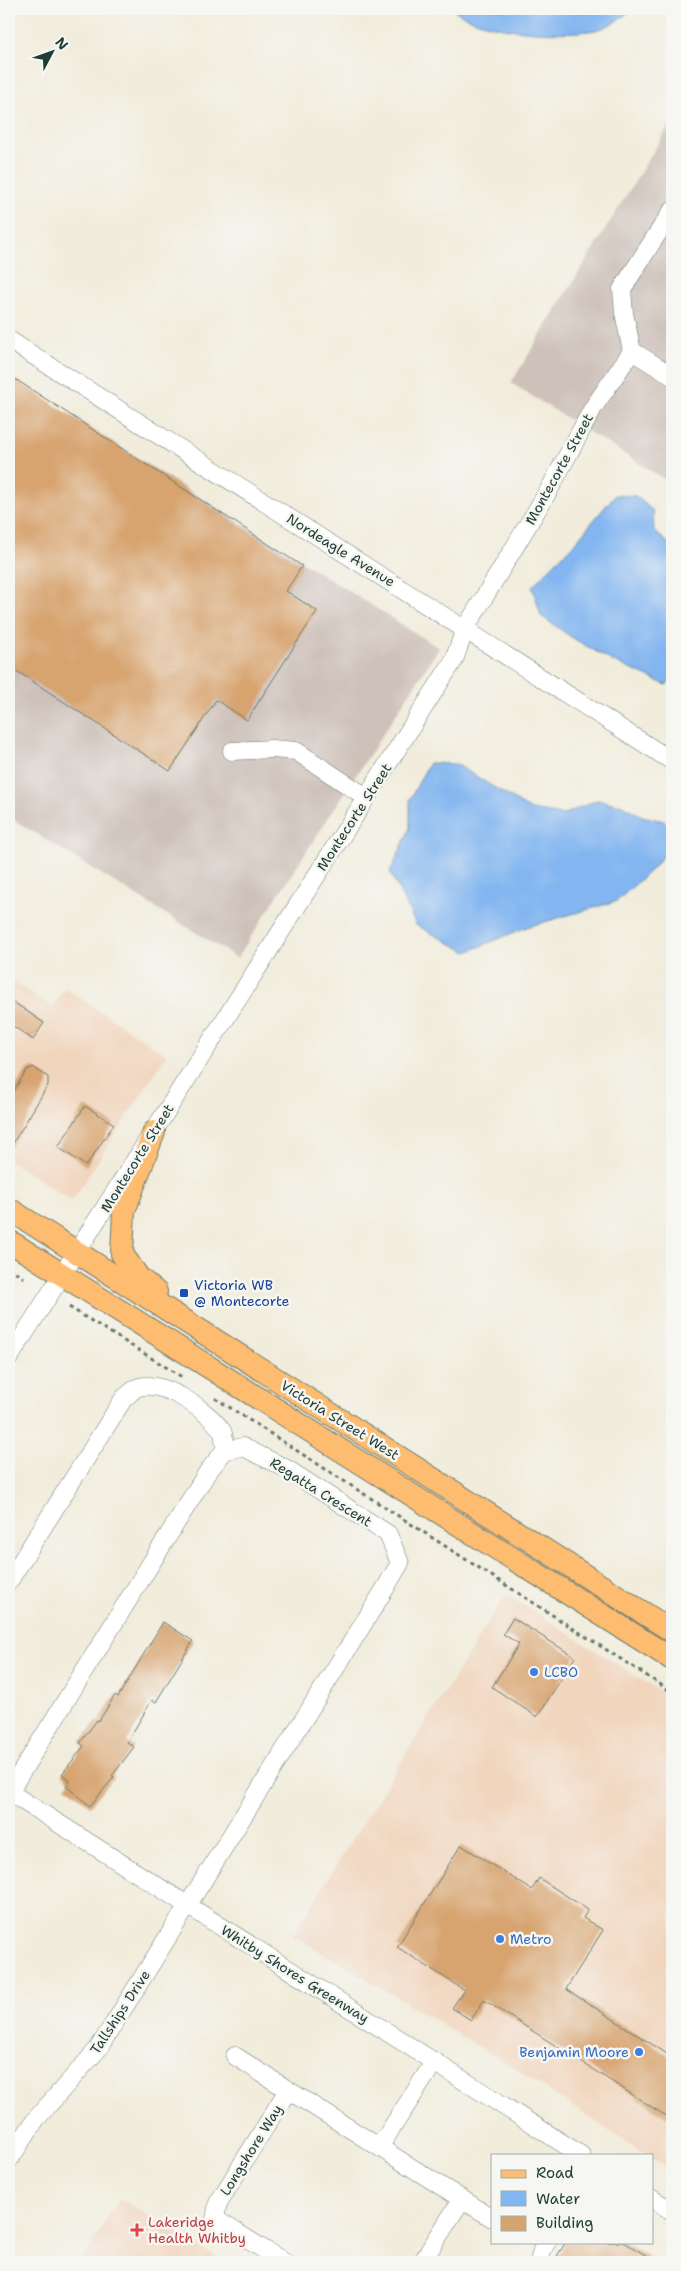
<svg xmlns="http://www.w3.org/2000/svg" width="681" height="2271" font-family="'Shantell Sans',sans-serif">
	<rect width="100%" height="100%" fill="#f6f6f2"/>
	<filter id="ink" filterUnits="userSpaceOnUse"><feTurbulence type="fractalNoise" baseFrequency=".02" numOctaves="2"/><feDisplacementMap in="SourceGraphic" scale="10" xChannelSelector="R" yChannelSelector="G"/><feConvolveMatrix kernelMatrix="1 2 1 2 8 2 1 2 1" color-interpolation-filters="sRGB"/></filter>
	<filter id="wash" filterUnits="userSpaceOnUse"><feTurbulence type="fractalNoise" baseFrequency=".0096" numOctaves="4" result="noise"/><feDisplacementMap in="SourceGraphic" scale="20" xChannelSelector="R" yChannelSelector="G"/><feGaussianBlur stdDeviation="1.12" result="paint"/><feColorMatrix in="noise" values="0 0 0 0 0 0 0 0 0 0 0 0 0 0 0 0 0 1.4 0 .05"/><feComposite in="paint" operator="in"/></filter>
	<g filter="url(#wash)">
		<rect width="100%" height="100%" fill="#f1ecdb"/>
		<g fill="#f1d5bd">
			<path d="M9 979 52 1007 65 988 167 1055 72 1201 9 1160Z"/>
			<path d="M506 1594 672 1699V2172L652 2159V2155H646L508 2064 293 1935Z"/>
			<path d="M120 2198 225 2262H81Z"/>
		</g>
		<g fill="#cec1ba">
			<path d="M672 121V484L511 383Z"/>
			<path d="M9 377 439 648 237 958 9 817Z"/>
		</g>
		<g fill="#83b6f0" stroke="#517a92">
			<path d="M453 9H633C623 17 609 27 596 30 560 36 482 33 453 9Z"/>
			<path d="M615 495 636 496 653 511 654 531 672 546V680L666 685 612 661 571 637 541 616 532 586 574 544Z"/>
			<path d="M429 763 456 764 531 810 563 815 597 800 622 805 642 816 664 821 672 829V845L652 869 617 901 527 927 467 952 416 925 390 872 410 828V799Z"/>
		</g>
		<g id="blocks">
			<g fill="#d7a36e">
				<path d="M9 375 302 566 286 591 317 611 247 720 216 700 170 771 9 666Z"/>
				<path d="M9 999 44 1023 33 1040 9 1023Z"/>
				<path d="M33 1067 48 1077V1085L9 1150V1098L27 1070Z"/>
				<path d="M85 1106 114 1124 86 1166 58 1147Z"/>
				<path d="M513 1618 575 1657 537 1717 492 1687 519 1644 503 1634Z"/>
				<path d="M163 1622 193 1641 156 1702 152 1700 127 1742 134 1747 112 1776 114 1777 90 1806 66 1786 70 1781 62 1774 84 1746 80 1743 97 1720 99 1721 115 1695 118 1697Z"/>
				<path d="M461 1845 532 1890 539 1878 588 1910 583 1918 603 1930 566 1989 672 2057V2120L484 2000 471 2020 452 2008 464 1990 397 1947Z"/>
				<path d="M566 2242H624L657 2262H568L557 2256Z"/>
			</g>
		</g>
	</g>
	<g filter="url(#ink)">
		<use href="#blocks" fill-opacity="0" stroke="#687a6e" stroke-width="1"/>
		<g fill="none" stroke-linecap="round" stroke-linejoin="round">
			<g stroke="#687a6e" stroke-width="19">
				<g id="minor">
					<path d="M672 211 622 289 624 313 632 351 672 376"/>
					<path d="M9 340 672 761"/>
					<path d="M232 751 272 749 296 751 366 797"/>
					<path d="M9 1358 454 660 465 629 549 490 593 408 632 351"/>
					<path d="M9 1581 124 1398C129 1395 134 1388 139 1387 164 1380 209 1411 222 1431 225 1436 224 1444 225 1450"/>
					<path d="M9 1792 207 1473 225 1450 243 1447 287 1469 388 1534 400 1563 383 1592 98 2049 36 2119 9 2160"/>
					<path d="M9 1792 581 2155"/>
					<path d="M235 2056 288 2090"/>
					<path d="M380 2146 435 2061"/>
					<path d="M652 2199 672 2211"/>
					<path d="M284 2262 215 2219 218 2203 288 2090 492 2218"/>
					<path d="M422 2262 462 2199"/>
					<path d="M539 2262 542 2250 547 2242"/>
				</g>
			</g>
			<g stroke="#687a6e" stroke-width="24">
				<g id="major">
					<path d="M154 1132 124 1211 122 1254 139 1278 156 1292"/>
					<path d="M9 1209 672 1631"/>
					<path d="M9 1241 672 1659"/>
				</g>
			</g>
			<g stroke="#687a6e" stroke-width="3" stroke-dasharray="4 4" stroke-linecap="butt">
				<path d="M9 1267 24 1278"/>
				<path d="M69 1307 182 1377"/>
				<path d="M215 1398 672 1692"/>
			</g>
			<use href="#minor" stroke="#fff" stroke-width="18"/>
			<use href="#major" stroke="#fdbc70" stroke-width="22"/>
		</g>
	</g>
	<rect fill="#1a4fb4" stroke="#f6f6f2" stroke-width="2" x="179" y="1288" width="10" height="10" rx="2.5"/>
	<g fill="#3f7fe0" stroke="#f6f6f2" stroke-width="2">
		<circle cx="534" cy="1672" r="5"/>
		<circle cx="500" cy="1939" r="5"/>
		<circle cx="639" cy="2052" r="5"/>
	</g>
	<path fill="#e0444e" stroke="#f6f6f2" stroke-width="2" d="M134.5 2222.5h5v5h5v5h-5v5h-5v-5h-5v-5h5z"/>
	<g text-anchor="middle" stroke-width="5" stroke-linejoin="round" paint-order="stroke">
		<g font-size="14" fill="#1f3d34" stroke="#f6f6f2">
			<text transform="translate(559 469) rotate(-61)" y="5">Montecorte Street</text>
			<text transform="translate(341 550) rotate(32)" y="5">Nordeagle Avenue</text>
			<text transform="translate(354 817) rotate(-57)" y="5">Montecorte Street</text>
			<text transform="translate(137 1158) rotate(-58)" y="5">Montecorte Street</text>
			<text transform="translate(340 1420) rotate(32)" y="5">Victoria Street West</text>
			<text transform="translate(321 1492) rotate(32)" y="5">Regatta Crescent</text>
			<text transform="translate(295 1974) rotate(32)" y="5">Whitby Shores Greenway</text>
			<text transform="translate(120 2012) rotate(-57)" y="5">Tallships Drive</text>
			<text transform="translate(251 2150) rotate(-58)" y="5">Longshore Way</text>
		</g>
		<g font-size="14" fill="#164399" stroke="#f6f6f2" text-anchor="start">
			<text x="194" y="1290">Victoria WB<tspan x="194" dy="16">@ Montecorte</tspan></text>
		</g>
		<g font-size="14" fill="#366cbe" stroke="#f6f6f2" text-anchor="start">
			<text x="544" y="1677">LCBO</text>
			<text x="510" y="1944">Metro</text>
			<text x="629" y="2057" text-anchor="end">Benjamin Moore</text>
		</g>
		<g font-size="14" fill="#be3a42" stroke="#f6f6f2" text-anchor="start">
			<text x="148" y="2227">Lakeridge<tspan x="148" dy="16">Health Whitby</tspan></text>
		</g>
	</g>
	<rect width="681" height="2271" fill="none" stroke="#f6f6f2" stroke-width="30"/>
	<rect x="491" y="2154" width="162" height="90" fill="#f6f6f2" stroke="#a0aca6"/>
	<rect x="501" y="2170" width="25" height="8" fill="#fdbc70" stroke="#a0aca6"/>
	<text x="536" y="2178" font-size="15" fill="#1f3d34">Road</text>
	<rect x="501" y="2191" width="25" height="15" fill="#83b6f0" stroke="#a0aca6"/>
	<text x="536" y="2204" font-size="15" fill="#1f3d34">Water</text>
	<rect x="501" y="2216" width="25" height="15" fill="#d7a36e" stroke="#a0aca6"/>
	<text x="536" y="2228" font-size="15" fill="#1f3d34">Building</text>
	<g transform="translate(52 52) rotate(49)" stroke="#f6f6f2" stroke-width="4" paint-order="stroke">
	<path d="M0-4L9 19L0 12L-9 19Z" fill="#1f3d34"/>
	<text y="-8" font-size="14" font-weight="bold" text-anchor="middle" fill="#1f3d34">N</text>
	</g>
</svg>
